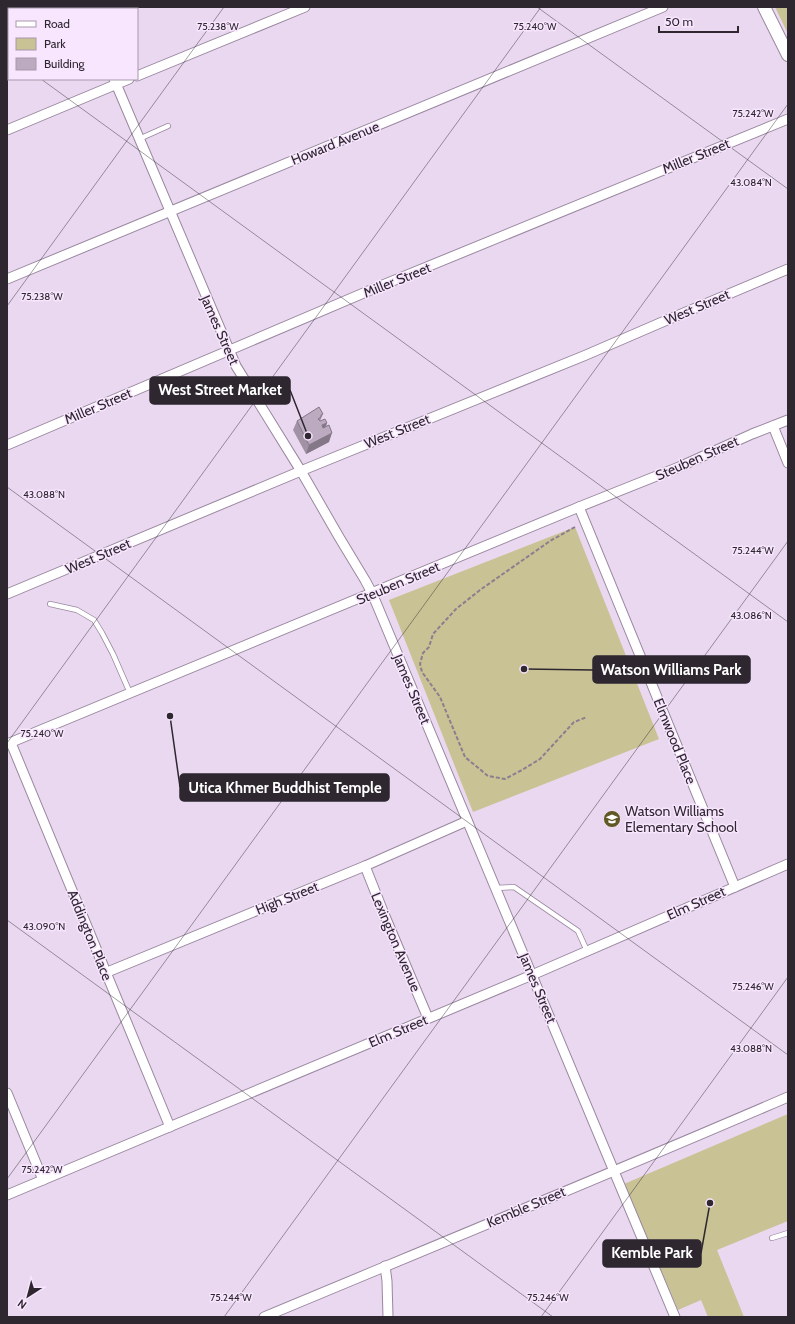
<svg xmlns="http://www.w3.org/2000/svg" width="795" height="1324" font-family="Cabin,sans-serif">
	<rect width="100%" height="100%" fill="#ead8f0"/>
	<g fill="#c9c294">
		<path d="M775 7H788V34Z"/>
		<path d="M575 527 659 739 473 812 389 600Z"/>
		<path d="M788 1114V1221L717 1250 744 1317H708L701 1300 678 1310 624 1184Z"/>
	</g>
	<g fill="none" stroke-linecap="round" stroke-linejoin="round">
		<g stroke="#99889f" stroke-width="6">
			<g id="service">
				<path d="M139 139 168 126"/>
				<path d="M50 604 77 610 94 620 102 633 113 654 130 693"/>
				<path d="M496 888 514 887 578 931 587 951"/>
				<path d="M772 1238 788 1233"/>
			</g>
		</g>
		<g stroke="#99889f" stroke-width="11">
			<g id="minor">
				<path d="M84 7 85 9"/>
				<path d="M137 76 305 7"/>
				<path d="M114 79 236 366 301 471 339 537 365 580 372 593 675 1317"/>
				<path d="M7 130 129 79"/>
				<path d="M7 279 663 7"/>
				<path d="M773 426 788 463"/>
				<path d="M7 445 373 289 788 119"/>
				<path d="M579 507 735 887"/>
				<path d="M7 594 308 468 586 355 660 323 788 269"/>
				<path d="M11 743 170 1127"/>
				<path d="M7 744 579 507 679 467 752 434 788 420"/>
				<path d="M365 866 384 914 428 1018"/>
				<path d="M105 973 365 866 467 821"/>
				<path d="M7 1093 43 1180"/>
				<path d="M7 1195 532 975 788 864"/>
				<path d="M385 1266 387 1281 388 1317"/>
				<path d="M264 1317C439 1244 614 1172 788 1097"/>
			</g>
		</g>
		<g stroke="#99889f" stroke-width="14">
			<path id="tertiary" d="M764 7 788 55"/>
		</g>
		<path stroke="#8b7f8f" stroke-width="2" stroke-dasharray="4 2" stroke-linecap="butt" d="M575 527 550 541 480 590 456 609 433 634 429 647 423 653 420 664 422 672 440 697 465 757 488 776 505 779 522 770 540 759 574 722 587 717"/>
		<use href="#service" stroke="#fff" stroke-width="4.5"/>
		<use href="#minor" stroke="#fff" stroke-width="9"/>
		<use href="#tertiary" stroke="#fff" stroke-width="12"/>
	</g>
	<path fill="#a292a6" d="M323 414 320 421 327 423 326 427 329 442 306 454 293 430 297 421Z"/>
	<g fill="#847787">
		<path d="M327 423 323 432 322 425Z"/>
		<path d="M332 433 329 442 306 454 309 445Z"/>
	</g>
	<path fill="#bcaac1" stroke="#847787" d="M319 407 323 414 321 415V417L318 419 320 421 325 419 327 423 322 425 323 428 329 425 332 433 309 445 297 421Z"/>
	<path fill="none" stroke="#2e2730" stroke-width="1" stroke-opacity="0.45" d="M537 7 788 189M7 55 9 56M41 79 788 622M7 306 224 7M7 487 788 1055M7 743 541 7M7 920 553 1317M7 1179 788 104M224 1317 788 541M541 1317 788 977"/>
	<defs>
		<g id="school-disc" transform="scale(0.9)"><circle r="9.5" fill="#605825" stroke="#f8e5fe"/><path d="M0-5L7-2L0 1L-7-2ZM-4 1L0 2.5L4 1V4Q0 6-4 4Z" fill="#fff"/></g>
	</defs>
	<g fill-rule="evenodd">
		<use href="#school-disc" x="612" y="819"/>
	</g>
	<g text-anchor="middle" stroke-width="3" stroke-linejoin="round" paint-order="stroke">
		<g font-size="14" fill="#2e2730" stroke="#f8e5fe">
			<text transform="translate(335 143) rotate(-22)" y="5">Howard Avenue</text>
			<text transform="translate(696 156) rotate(-22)" y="5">Miller Street</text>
			<text transform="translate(397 280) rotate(-22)" y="5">Miller Street</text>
			<text transform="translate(697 307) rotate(-23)" y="5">West Street</text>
			<text transform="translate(220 330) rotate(66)" y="5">James Street</text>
			<text transform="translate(98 406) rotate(-23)" y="5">Miller Street</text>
			<text transform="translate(397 431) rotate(-22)" y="5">West Street</text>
			<text transform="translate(697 458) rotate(-24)" y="5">Steuben Street</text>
			<text transform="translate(98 556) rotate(-23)" y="5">West Street</text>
			<text transform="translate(398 583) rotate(-23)" y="5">Steuben Street</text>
			<text transform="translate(412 689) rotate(67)" y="5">James Street</text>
			<text transform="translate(675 741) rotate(68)" y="5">Elmwood Place</text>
			<text transform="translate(287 898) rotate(-22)" y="5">High Street</text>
			<text transform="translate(696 903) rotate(-24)" y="5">Elm Street</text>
			<text transform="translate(90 935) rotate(68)" y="5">Addington Place</text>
			<text transform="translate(396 942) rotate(67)" y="5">Lexington Avenue</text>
			<text transform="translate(538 988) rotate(67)" y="5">James Street</text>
			<text transform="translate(398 1031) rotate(-23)" y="5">Elm Street</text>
			<text transform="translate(526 1207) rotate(-23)" y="5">Kemble Street</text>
		</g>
		<g font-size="14" fill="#2e2730" stroke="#f8e5fe" text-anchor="start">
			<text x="625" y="816">Watson Williams<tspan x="625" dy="16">Elementary School</tspan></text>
		</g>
	</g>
	<g font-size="10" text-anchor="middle" fill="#2e2730" stroke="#f8e5fe" stroke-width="3" stroke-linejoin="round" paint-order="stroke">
		<text x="218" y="30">75.238°W</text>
		<text x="535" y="30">75.240°W</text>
		<text x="753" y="117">75.242°W</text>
		<text x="751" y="186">43.084°N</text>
		<text x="42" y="300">75.238°W</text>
		<text x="44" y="498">43.088°N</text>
		<text x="753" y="554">75.244°W</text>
		<text x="751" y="619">43.086°N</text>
		<text x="42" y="737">75.240°W</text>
		<text x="44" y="930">43.090°N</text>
		<text x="753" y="990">75.246°W</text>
		<text x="751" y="1052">43.088°N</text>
		<text x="42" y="1173">75.242°W</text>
		<text x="231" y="1301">75.244°W</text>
		<text x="548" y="1301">75.246°W</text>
	</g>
	<path fill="none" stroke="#2e2730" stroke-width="1.5" d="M308 436L290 390M524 669L593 670M170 716L180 787M710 1203L701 1253"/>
	<g fill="#2e2730" stroke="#f8e5fe" stroke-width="1.5">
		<circle cx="308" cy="436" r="4"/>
		<circle cx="524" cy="669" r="4"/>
		<circle cx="170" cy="716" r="4"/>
		<circle cx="710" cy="1203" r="4"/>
	</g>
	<g fill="#2e2730" stroke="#2e2730" stroke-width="1.5">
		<rect x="150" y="377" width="140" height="27" rx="4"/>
		<rect x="593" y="656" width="157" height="27" rx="4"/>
		<rect x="180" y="774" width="209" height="27" rx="4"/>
		<rect x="603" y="1240" width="98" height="27" rx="4"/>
	</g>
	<g font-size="15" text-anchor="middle" font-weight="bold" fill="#fff">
		<text x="220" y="395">West Street Market</text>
		<text x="671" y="675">Watson Williams Park</text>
		<text x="285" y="793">Utica Khmer Buddhist Temple</text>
		<text x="652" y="1258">Kemble Park</text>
	</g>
	<rect width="795" height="1324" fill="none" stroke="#2e2730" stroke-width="16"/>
	<rect x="8" y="8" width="130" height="72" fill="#f8e5fe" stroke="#a799ac"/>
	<rect x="16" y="21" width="20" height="6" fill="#ffffff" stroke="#a799ac"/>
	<text x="44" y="28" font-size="12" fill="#2e2730">Road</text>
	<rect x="16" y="38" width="20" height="12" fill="#c9c294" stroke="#a799ac"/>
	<text x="44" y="48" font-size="12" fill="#2e2730">Park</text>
	<rect x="16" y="58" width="20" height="12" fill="#bcaac1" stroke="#a799ac"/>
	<text x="44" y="68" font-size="12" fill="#2e2730">Building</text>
	<g transform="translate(28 1296) rotate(216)" stroke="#f8e5fe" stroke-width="3" paint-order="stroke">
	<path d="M0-3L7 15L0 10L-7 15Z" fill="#2e2730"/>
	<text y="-6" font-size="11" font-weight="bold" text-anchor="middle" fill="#2e2730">N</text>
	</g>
	<path d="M659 26v6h79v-6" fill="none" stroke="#2e2730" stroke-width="2"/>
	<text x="665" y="26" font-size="12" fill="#2e2730" stroke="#f8e5fe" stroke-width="3" paint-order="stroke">50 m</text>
</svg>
